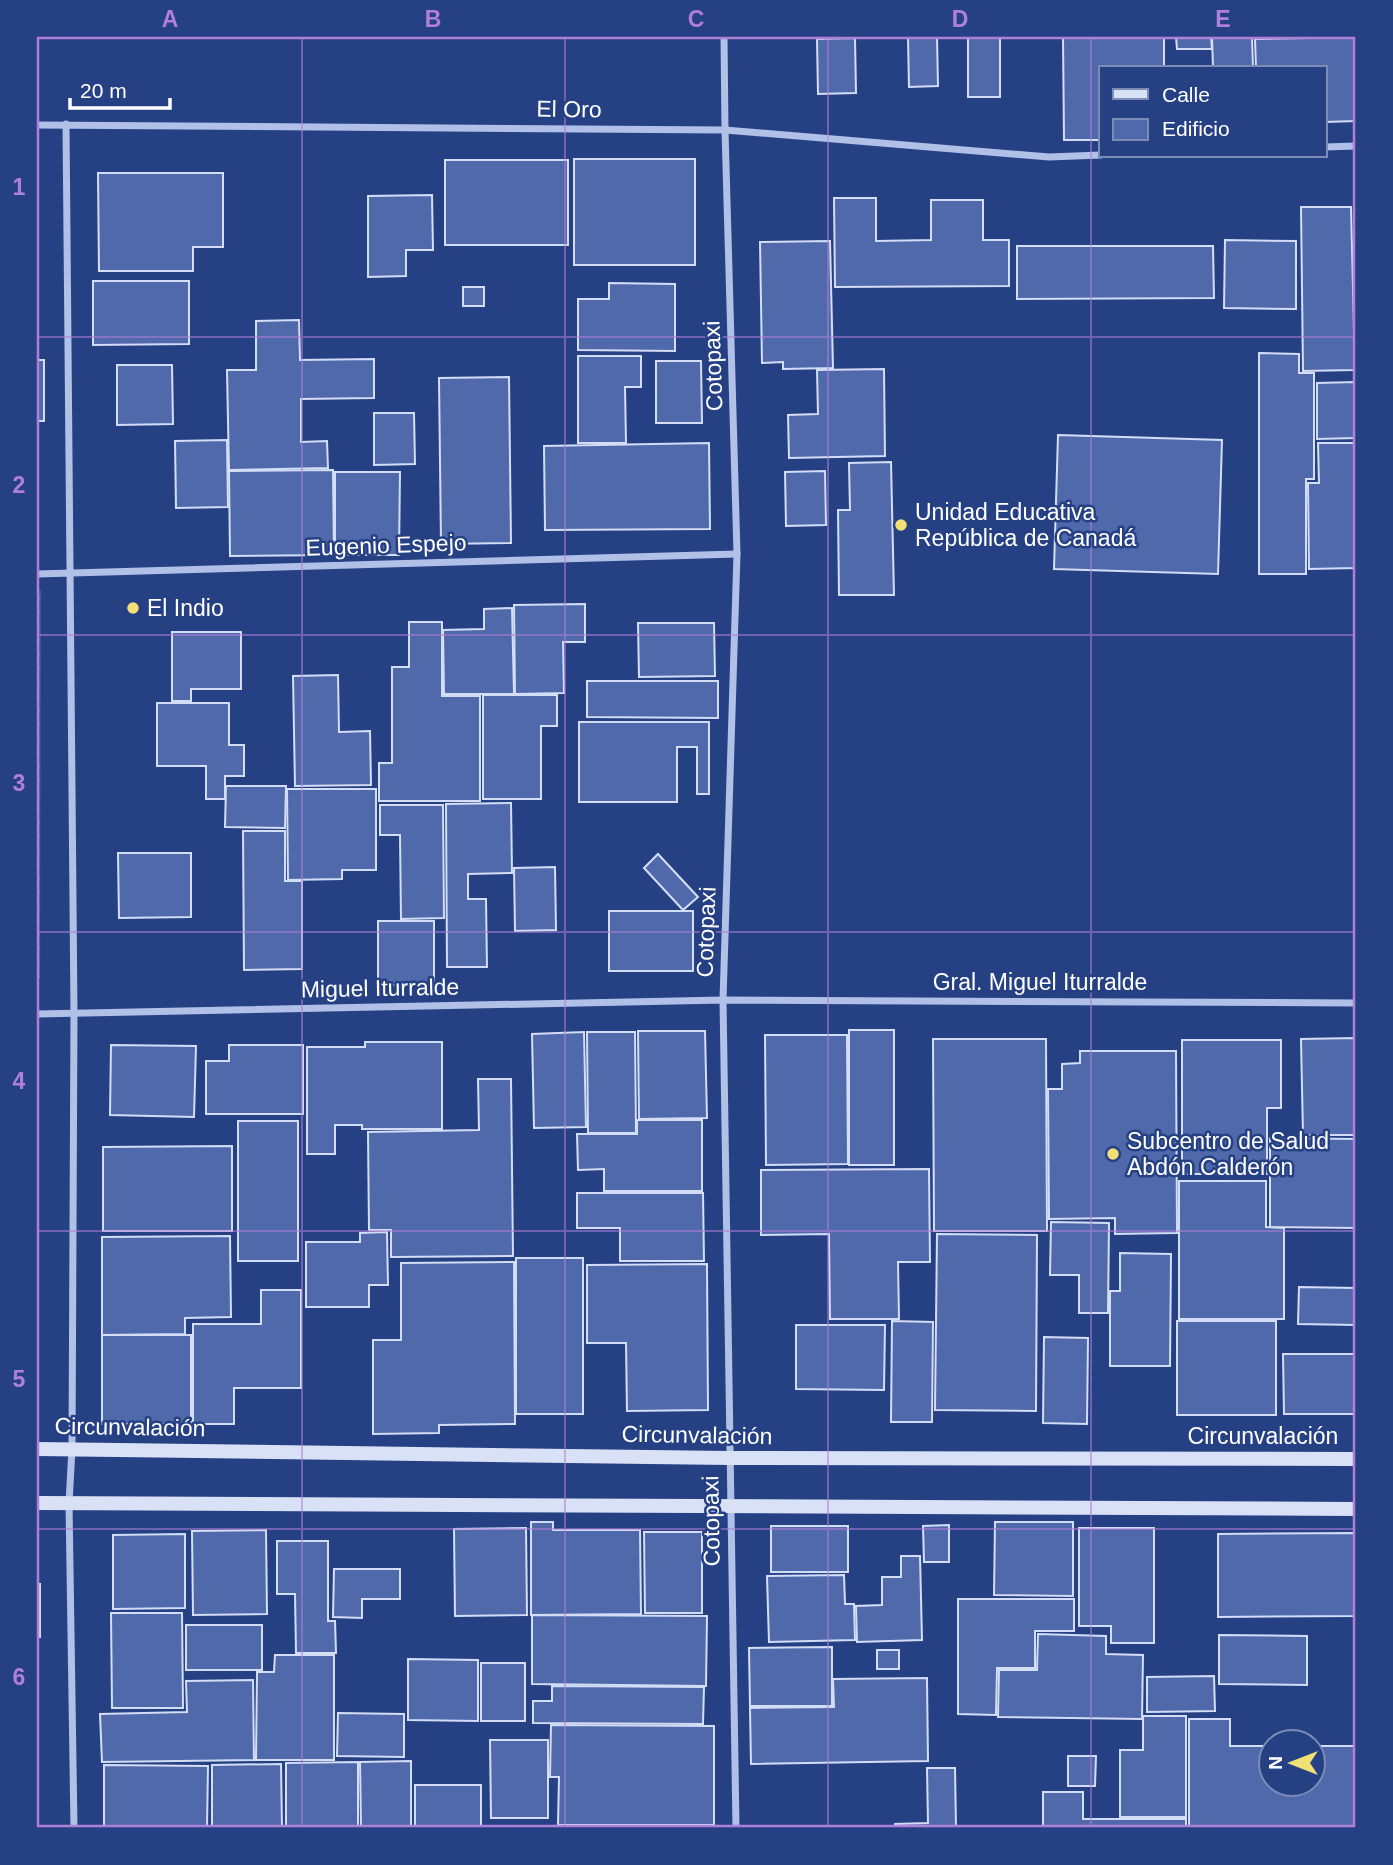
<svg xmlns="http://www.w3.org/2000/svg" width="1393" height="1865" font-family="Arial,sans-serif">
	<defs>
		<pattern id="green-dots" width="8" height="8" patternUnits="userSpaceOnUse" patternTransform="scale(1.75)"><rect width="8" height="8" fill="#3b58a0"/><path d="M2 2h.1M6 6h.1" fill="none" stroke="#5871ae" stroke-width="1.8" stroke-linecap="round"/></pattern>
	</defs>
	<rect width="100%" height="100%" fill="#264084"/>
	<path fill="url(#green-dots)" d="M37 590H41L40 978H37Z"/>
	<g fill="#4f69ab" stroke="#d3ddf6" stroke-width="2">
		<path d="M908 37H937L938 86 909 87Z"/>
		<rect x="968" y="37" width="32" height="60"/>
		<path d="M1063 37H1164V68H1101V140H1064Z"/>
		<path d="M1176 37H1211L1212 49H1177Z"/>
		<path d="M1212 37H1252L1253 68H1209H1213Z"/>
		<path d="M1356 37V121L1325 122V68H1256L1255 39Z"/>
		<path d="M855 38 856 93 818 94 817 39Z"/>
		<rect x="574" y="159" width="121" height="106"/>
		<rect x="445" y="160" width="123" height="85"/>
		<path d="M98 173H223V247H193V271H99Z"/>
		<path d="M432 195 433 250H406V276L368 277V196Z"/>
		<path d="M834 198H876V241L931 240V200H983V240H1009V286L835 287Z"/>
		<path d="M1301 207H1351L1355 370 1303 371Z"/>
		<path d="M1225 240 1296 241V309L1224 308Z"/>
		<path d="M830 241 833 368 783 369V362L762 363 760 242Z"/>
		<path d="M1017 246H1213L1214 298 1017 299Z"/>
		<path d="M93 281H189V344L93 345Z"/>
		<path d="M609 283 675 284V351L578 350V299H609Z"/>
		<rect x="463" y="287" width="21" height="19"/>
		<path d="M299 320 300 360 374 359V398L301 399V442L327 441 328 468 229 470 227 370H256V321Z"/>
		<path d="M1259 353 1299 354V373H1314V479H1306V574H1259Z"/>
		<path d="M578 356H641V387H625L626 443H578Z"/>
		<rect x="37" y="360" width="7" height="61"/>
		<path d="M656 361H701L702 423H656Z"/>
		<path d="M117 365H172L173 424 117 425Z"/>
		<path d="M884 369 885 456 789 458 788 415 818 414 817 370Z"/>
		<path d="M509 377 511 543 441 544 439 378Z"/>
		<path d="M1355 382 1356 438 1317 439V383Z"/>
		<path d="M374 413H414L415 464 374 465Z"/>
		<path d="M1058 435 1222 440 1218 574 1054 569Z"/>
		<path d="M227 440 228 507 176 508 175 441Z"/>
		<path d="M709 443 710 529 545 530 544 446Z"/>
		<path d="M1318 443H1356V568L1309 569 1308 483H1319Z"/>
		<path d="M891 462 894 595H839L838 510H850L849 463Z"/>
		<path d="M333 470 334 555 230 556 229 471Z"/>
		<path d="M825 471 826 525 786 526 785 472Z"/>
		<path d="M335 472H400L399 555H335Z"/>
		<path d="M585 604V642H563L564 693 515 694 514 605Z"/>
		<path d="M512 608 514 694H444L443 630 484 629V609Z"/>
		<path d="M409 622H442V696H480V801H379V763H392V667H409Z"/>
		<path d="M638 623H714L715 676 639 677Z"/>
		<path d="M172 632H241V689H191V701H172Z"/>
		<path d="M338 675 339 732 370 731 371 785 295 786 293 676Z"/>
		<path d="M587 681H718V718L587 717Z"/>
		<path d="M483 695H557V726H541V799H483Z"/>
		<path d="M157 703H229V745H244V776H225V799H206V766H157Z"/>
		<path d="M579 722H709V794H697V747H677V802H579Z"/>
		<path d="M226 786H286L285 828 225 827Z"/>
		<path d="M287 789H376V870H342V879L288 880Z"/>
		<path d="M511 803 512 873 468 874V899H486L487 967H447L446 804Z"/>
		<path d="M380 805H443L444 918 401 919 400 835H380Z"/>
		<path d="M243 831H285V881H302V969L244 970Z"/>
		<path d="M118 853H191V917L119 918Z"/>
		<path d="M658 854 698 897 683 910 644 868Z"/>
		<path d="M555 867 556 930 515 931 514 868Z"/>
		<rect x="609" y="911" width="84" height="60"/>
		<rect x="378" y="921" width="56" height="64"/>
		<rect x="849" y="1030" width="45" height="135"/>
		<path d="M638 1031H705L707 1118 639 1119Z"/>
		<path d="M584 1032 586 1127 534 1128 532 1034Z"/>
		<path d="M587 1032H635L636 1133H588Z"/>
		<path d="M765 1035H847L848 1164 766 1165Z"/>
		<path d="M1356 1038V1135H1303L1301 1039Z"/>
		<path d="M933 1039H1046L1047 1231H934Z"/>
		<path d="M1182 1040H1281V1108H1267V1174H1182Z"/>
		<path d="M365 1042H442V1129H362V1125H335V1154H307V1047H365Z"/>
		<path d="M111 1045 196 1046 194 1117 110 1115Z"/>
		<path d="M229 1045H303V1114H206V1061H229Z"/>
		<path d="M1080 1051H1176L1177 1233 1115 1234V1218L1049 1219 1048 1089H1062V1064L1080 1063Z"/>
		<path d="M478 1079H511L513 1256 391 1257V1230H369L368 1132 479 1130Z"/>
		<path d="M637 1120H702V1191H604V1169L578 1170 577 1134H637Z"/>
		<rect x="238" y="1121" width="60" height="140"/>
		<path d="M1270 1138 1356 1139V1228L1270 1227Z"/>
		<path d="M232 1146V1231H103V1147Z"/>
		<path d="M929 1169 930 1262H898L899 1319H830L829 1234 761 1235V1170Z"/>
		<path d="M1179 1181H1266V1227L1284 1228V1319H1179Z"/>
		<path d="M577 1193H703L704 1261H620V1228H577Z"/>
		<path d="M1051 1222 1109 1223 1108 1313H1079V1275H1050Z"/>
		<path d="M387 1232 388 1285H369V1307H306V1242H360V1233Z"/>
		<path d="M937 1234 1037 1235 1036 1411 935 1410Z"/>
		<path d="M230 1236 231 1317 185 1318V1334L102 1335V1237Z"/>
		<path d="M1120 1253 1171 1254 1170 1366H1110V1291H1120Z"/>
		<rect x="516" y="1258" width="67" height="156"/>
		<path d="M514 1262 515 1424 439 1425V1433L373 1434V1340H401V1263Z"/>
		<path d="M707 1264 708 1410 627 1411 626 1343H587V1265Z"/>
		<path d="M1299 1287 1356 1288V1325L1298 1324Z"/>
		<path d="M261 1290H301V1388H234V1424H193V1324H261Z"/>
		<path d="M892 1321 933 1322 932 1422H891Z"/>
		<rect x="1177" y="1321" width="99" height="94"/>
		<path d="M796 1325H885L884 1390 796 1389Z"/>
		<rect x="102" y="1335" width="89" height="89"/>
		<path d="M1044 1337 1088 1338 1087 1424 1043 1423Z"/>
		<path d="M1283 1354H1356V1414H1284Z"/>
		<path d="M531 1522H553V1530H640L641 1614 531 1615Z"/>
		<path d="M995 1522H1073V1596L994 1595Z"/>
		<path d="M949 1525V1562H924L923 1526Z"/>
		<rect x="771" y="1526" width="77" height="46"/>
		<path d="M526 1528 527 1615 455 1616 454 1529Z"/>
		<path d="M1079 1528H1154V1643H1111V1626H1079Z"/>
		<path d="M266 1530 267 1614 193 1615 192 1531Z"/>
		<path d="M644 1532H702V1613H645Z"/>
		<path d="M1356 1533V1616L1218 1617V1534Z"/>
		<path d="M185 1534V1608L113 1609V1535Z"/>
		<path d="M277 1541H328V1621H335L336 1653H296L295 1594H277Z"/>
		<path d="M901 1556H920L922 1640 857 1642 856 1606 882 1605V1577H901Z"/>
		<path d="M334 1569H400V1599H362V1618L333 1617Z"/>
		<path d="M844 1575 845 1604H854L855 1640 769 1642 767 1576Z"/>
		<rect x="37" y="1584" width="3" height="53"/>
		<path d="M958 1599H1074V1631H1035V1668H997L996 1715 958 1714Z"/>
		<path d="M111 1613H182L183 1708H112Z"/>
		<path d="M532 1615 707 1616 706 1686 532 1684Z"/>
		<rect x="186" y="1625" width="76" height="45"/>
		<path d="M1038 1634 1106 1636V1654L1143 1655 1142 1719 998 1717 999 1670H1037Z"/>
		<path d="M1219 1635 1307 1636V1685L1219 1684Z"/>
		<path d="M832 1647V1706H750L749 1648Z"/>
		<rect x="877" y="1650" width="22" height="19"/>
		<path d="M275 1655H334V1760H256L257 1672H274Z"/>
		<path d="M408 1659 478 1660V1721L408 1720Z"/>
		<rect x="481" y="1663" width="44" height="58"/>
		<path d="M1214 1676 1215 1711 1147 1712V1677Z"/>
		<path d="M927 1678 928 1761 751 1764 750 1708 834 1707 833 1679Z"/>
		<path d="M253 1680 254 1760 102 1762 100 1714 187 1712 186 1681Z"/>
		<path d="M552 1686 704 1687 703 1724 533 1723V1701H552Z"/>
		<path d="M338 1713 404 1714V1757L337 1756Z"/>
		<path d="M1143 1716H1186V1817H1120V1750H1143Z"/>
		<path d="M1189 1719H1230V1746H1270V1784H1312V1746H1356V1826H1189Z"/>
		<path d="M551 1725 714 1726V1825H558L559 1777H550Z"/>
		<path d="M490 1740H548V1818H491Z"/>
		<path d="M1068 1756H1096L1095 1786H1068Z"/>
		<path d="M411 1761V1828H361L360 1762Z"/>
		<path d="M358 1762V1828H286V1763Z"/>
		<path d="M281 1764 282 1828H212V1765Z"/>
		<path d="M104 1765 208 1766 207 1828H104Z"/>
		<path d="M927 1768H955L956 1828H895V1824L928 1823Z"/>
		<rect x="415" y="1785" width="66" height="43"/>
		<path d="M1043 1792H1083V1819H1186V1828H1043Z"/>
		<rect x="595" y="1827" width="115" height="1"/>
	</g>
	<g fill="none" stroke-linecap="round" stroke-linejoin="round">
		<g stroke="#b0c0e7" stroke-width="7">
			<path d="M724 37 725 130 737 554 723 1000 736 1828"/>
			<path d="M66 124 74 1013 72 1449 69 1503 74 1828"/>
			<path d="M37 125 725 130 1049 157 1101 155"/>
			<path d="M1325 147 1356 146"/>
			<path d="M37 574 737 554"/>
			<path d="M37 1014 723 1000 1356 1003"/>
		</g>
		<g stroke="#d9e1f6" stroke-width="14">
			<path d="M37 1449 729 1458 1356 1459"/>
			<path d="M37 1503 1356 1509"/>
		</g>
	</g>
	<path fill="none" stroke="#b080d9" stroke-width="2" stroke-opacity="0.55" d="M302 37V1828M565 37V1828M828 37V1828M1091 37V1828M37 337H1356M37 635H1356M37 932H1356M37 1231H1356M37 1529H1356"/>
	<g fill="#f0e075" stroke="#264084" stroke-width="2.5">
		<circle cx="901" cy="525" r="7"/>
		<circle cx="133" cy="608" r="7"/>
		<circle cx="1113" cy="1154" r="7"/>
	</g>
	<g text-anchor="middle" stroke-width="5" stroke-linejoin="round" paint-order="stroke">
		<g font-size="23" fill="#fff" stroke="#264084">
			<text transform="translate(569 109) rotate(1)" y="8">El Oro</text>
			<text transform="translate(713 366) rotate(-92)" y="8">Cotopaxi</text>
			<text transform="translate(386 545) rotate(-2)" y="8">Eugenio Espejo</text>
			<text transform="translate(706 932) rotate(-88)" y="8">Cotopaxi</text>
			<text x="1040" y="990">Gral. Miguel Iturralde</text>
			<text transform="translate(380 988) rotate(-1)" y="8">Miguel Iturralde</text>
			<text transform="translate(130 1427) rotate(1)" y="8">Circunvalación</text>
			<text transform="translate(697 1435) rotate(1)" y="8">Circunvalación</text>
			<text x="1263" y="1444">Circunvalación</text>
			<text transform="translate(711 1521) rotate(-91)" y="8">Cotopaxi</text>
		</g>
		<g font-size="23" fill="#fff" stroke="#264084" text-anchor="start">
			<text x="915" y="520">Unidad Educativa<tspan x="915" dy="26">República de Canadá</tspan></text>
			<text x="147" y="616">El Indio</text>
			<text x="1127" y="1149">Subcentro de Salud<tspan x="1127" dy="26">Abdón Calderón</tspan></text>
		</g>
	</g>
	<rect width="1393" height="1865" fill="none" stroke="#264084" stroke-width="77"/>
	<rect x="1099" y="66" width="228" height="91" fill="#264084" stroke="#7d8cb5" stroke-width="2"/>
	<rect x="1113" y="89" width="35" height="10" fill="#d9e1f6" stroke="#7d8cb5" stroke-width="2"/>
	<text x="1162" y="102" font-size="21" fill="#ffffff">Calle</text>
	<rect x="1113" y="119" width="35" height="21" fill="#4f69ab" stroke="#7d8cb5" stroke-width="2"/>
	<text x="1162" y="136" font-size="21" fill="#ffffff">Edificio</text>
	<g transform="translate(1292 1763) rotate(270)"><circle r="33" fill="#264084" stroke="#7d8cb5" stroke-width="2"/>
	<path d="M0-5L12 26L0 18L-12 26Z" fill="#f0e075"/>
	<text y="-10" font-size="19" font-weight="bold" text-anchor="middle" fill="#ffffff">N</text>
	</g>
	<path d="M70 98v10h100v-10" fill="none" stroke="#ffffff" stroke-width="3.5"/>
	<text x="80" y="98" font-size="21" fill="#ffffff" stroke="#264084" stroke-width="5" paint-order="stroke">20 m</text>
	<rect x="38" y="38" width="1316" height="1788" fill="none" stroke="#b080d9" stroke-width="2.5"/>
	<g font-size="23" text-anchor="middle" font-weight="bold" fill="#b080d9">
		<text x="170" y="27">A</text>
		<text x="433" y="27">B</text>
		<text x="696" y="27">C</text>
		<text x="960" y="27">D</text>
		<text x="1223" y="27">E</text>
		<text x="19" y="195">1</text>
		<text x="19" y="493">2</text>
		<text x="19" y="791">3</text>
		<text x="19" y="1089">4</text>
		<text x="19" y="1387">5</text>
		<text x="19" y="1685">6</text>
	</g>
</svg>
